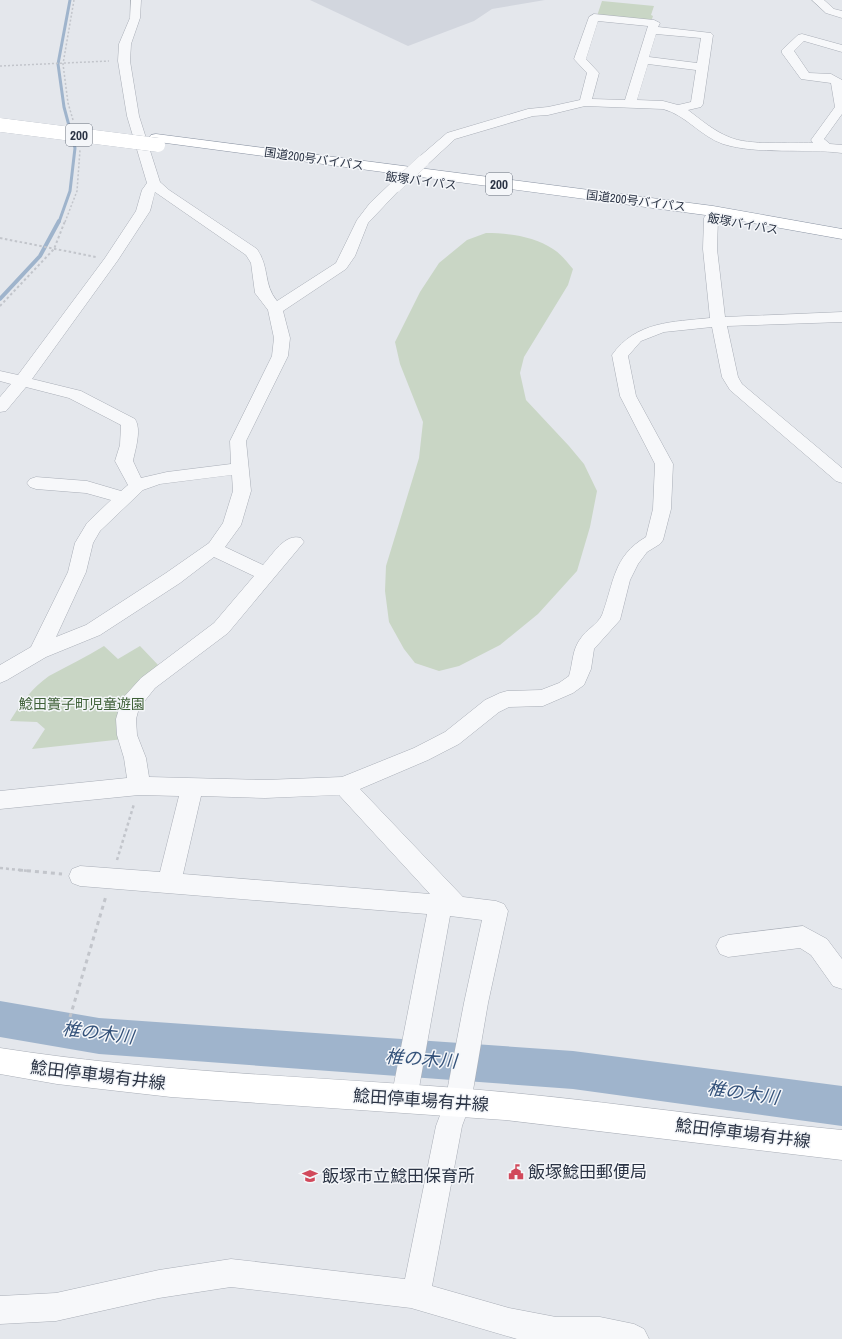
<svg xmlns="http://www.w3.org/2000/svg" width="842" height="1339" font-family="'Archivo Narrow','Noto Sans JP',sans-serif">
	<rect width="100%" height="100%" fill="#e4e7ec"/>
	<path fill="#d2d6de" d="M310 0H545L492 9 474 21 408 46Z"/>
	<g fill="#c9d6c5">
		<path d="M602 1 654 6 651 15 653 16 651 22 597 16Z"/>
		<path d="M486 233C508 233 534 236 553 249 560 253 567 262 573 269L568 285 524 357 520 373 526 400 569 446 584 464 597 491 590 527 577 571 538 614 500 645 459 666 439 671 415 663 404 649 389 622 385 591 386 566 419 458 423 422 400 364 395 342 420 292 439 263 467 240Z"/>
		<path d="M104 646 118 659 140 646 160 667 139 686 124 739 32 749 45 729 37 722 10 721C20 704 33 687 49 676 67 666 86 657 104 646Z"/>
	</g>
	<g fill="none" stroke-linecap="round" stroke-linejoin="round">
		<path stroke="#9fb4cc" stroke-width="3" d="M59 222 70 191 75 148 64 107 58 64 70 0"/>
		<path stroke="#9fb4cc" stroke-width="4" d="M0 299 40 256 59 221"/>
		<path fill="#9fb4cc" fill-rule="evenodd" d="M0 1001 99 1018 573 1051 842 1086V1126L573 1089 99 1054 0 1037Z"/>
		<g stroke="#a9aeb7" stroke-width="1">
			<g id="minor">
				<path d="M131 0H141L140 18 131 44 130 61 139 116 160 182 169 190 257 249C270 268 263 284 277 301L336 263 357 220 370 203 391 183H401L403 186 368 223 355 256 346 269 283 311 290 338 288 356 246 441 251 491 241 525 225 547 263 565C273 554 285 533 301 538L304 542 228 633 155 688 139 708 136 719 137 735 146 758 149 777 265 780 342 777 414 748 445 732 485 700 500 693 507 691 541 690 559 683 569 676C573 663 572 649 581 638 586 630 598 624 602 615 614 583 613 556 646 537L653 509 655 464 620 396 612 355C636 321 673 322 710 318L703 249 704 218 706 215H716L718 218 717 249 725 317 842 312V322L727 326 738 377 742 384 842 468V483L836 481 730 390 722 377 712 327 664 332 641 341 628 356 636 396 673 464 671 509 663 540 660 544 647 552 638 564 630 580 620 620 594 649 591 669 584 685 573 693 543 706 509 707 499 712 459 744 428 760 360 789 463 897 496 901 504 904 508 911 488 1003 471 1102 462 1126 432 1286 509 1308 556 1317H600L634 1324 644 1329 649 1339H517L411 1308 231 1287 159 1298 56 1321 0 1324V1296L56 1293 159 1270 231 1259 405 1279 436 1126 445 1102 464 1003 482 920 450 916 417 1099 413 1108 404 1112 395 1108 391 1099 427 914 80 886 72 883 69 876 72 869 80 866 160 872 179 796 139 795 0 809V791L127 778 124 758 117 735 116 719 122 699 141 678 214 623 254 576 214 557 180 583 100 635 46 657 7 680 0 683V665L31 647 68 572 75 543 87 523 111 500 86 493 36 489 30 487 27 483 30 479 36 477 87 481 121 491 128 485 115 461 120 445 121 425 69 398 26 387 6 411 0 412V397L11 384 0 381V371L18 375 105 258 136 211 142 190 147 183 127 116 118 61 119 44 130 18ZM155 192 246 255 251 263 255 293 268 310 274 338 272 356 230 441 231 464 167 472 141 478 133 461C135 450 142 430 135 419L81 391 32 379 118 260 150 211ZM232 475 233 491 223 523 209 543 166 573 86 625 56 637 86 572 93 543 100 531 143 490 160 484ZM339 795 430 894 183 874 201 796 265 798Z"/>
				<path d="M812 0H824L834 9 842 11V18L826 13Z"/>
				<path d="M594 14 654 20 660 23 658 27 711 33 713 35 703 104 701 107 688 110C701 120 714 131 729 137 749 146 790 142 813 143L811 140 835 107 831 83 801 79 782 53V50L798 35 802 34 842 45V52L804 41 794 51 809 73 831 74 842 80V114L824 139 830 144 842 145V153C805 148 758 155 723 144 700 136 686 115 663 109L585 106 548 115 533 116 455 139 428 164H418L417 161 418 158 447 133 528 109 548 107 580 100 587 73 574 59 589 17ZM598 21 648 26 625 100 592 99 599 73 586 59ZM656 34 701 38 697 63 649 57ZM648 64 696 70 691 102 678 105 663 101 637 100Z"/>
				<path d="M803 926 827 939 842 959V989L833 986 811 955 800 948 728 957 720 954 716 946 720 938 728 935Z"/>
			</g>
		</g>
		<g stroke="#a9aeb7" stroke-width="1">
			<path id="secondary" d="M0 1048C153 1072 304 1076 457 1088 586 1098 714 1118 842 1130V1160L505 1120 171 1097 57 1084 0 1074Z"/>
		</g>
		<g stroke="#8b94a3" stroke-width="1">
			<path id="trunk" d="M156 134 713 206 842 229V239L713 216 151 141 149 138 151 135Z"/>
		</g>
		<g stroke="#c2c5cb" stroke-width="1.5" stroke-dasharray="2 2" stroke-linecap="butt">
			<path d="M0 66 109 61"/>
			<path d="M73 120 68 103 63 64 74 0"/>
			<path d="M65 222 77 191 80 150"/>
		</g>
		<g stroke="#c2c5cb" stroke-width="2" stroke-dasharray="2.5 2.5" stroke-linecap="butt">
			<path d="M0 238 96 257"/>
			<path d="M0 306 54 249 65 221"/>
		</g>
		<g stroke="#c2c5cb" stroke-width="2.5" stroke-dasharray="3 3" stroke-linecap="butt">
			<path d="M117 860 134 804"/>
			<path d="M0 868 29 871"/>
		</g>
		<g stroke="#c2c5cb" stroke-width="3" stroke-dasharray="4 4" stroke-linecap="butt">
			<path d="M19 870 62 874"/>
			<path d="M70 1017 106 896"/>
		</g>
		<use href="#minor" fill="#f7f8fa" fill-rule="evenodd"/>
		<use href="#secondary" fill="#fff" fill-rule="evenodd"/>
		<use href="#trunk" fill="#fff" fill-rule="evenodd"/>
		<g stroke="#a9aeb7" stroke-width="12" stroke-linecap="butt">
			<path id="minor-bridge" d="M396 186 423 161"/>
		</g>
		<g stroke="#8b94a3" stroke-width="14" stroke-linecap="butt">
			<path id="trunk-bridge" d="M0 125 158 145"/>
		</g>
		<use href="#minor-bridge" stroke="#f7f8fa" stroke-width="12"/>
		<use href="#trunk-bridge" stroke="#fff" stroke-width="14"/>
	</g>
	<defs>
		<g id="civic-bare" transform="scale(1.2)"><path d="M-.6-6.5H3V-4.5H.6V-3L4-1V1h2V6H-6V1h2V-1L-.6-3ZM-1.2 2.5V6h2.4V2.5Z" fill="#d1495b" stroke="#f4f6f9" stroke-width="2.5" paint-order="stroke"/></g>
		<g id="school-bare" transform="scale(1.2)"><path d="M0-5L7-2L0 1L-7-2ZM-4 1L0 2.5L4 1V4Q0 6-4 4Z" fill="#d1495b" stroke="#f4f6f9" stroke-width="2.5" paint-order="stroke"/></g>
	</defs>
	<g fill-rule="evenodd">
		<use href="#civic-bare" x="516" y="1172"/>
		<use href="#school-bare" x="310" y="1176"/>
	</g>
	<g text-anchor="middle" stroke-width="3" stroke-linejoin="round" paint-order="stroke">
		<g font-size="12" fill="#2b3445" stroke="#f4f6f9">
			<text transform="translate(314 159) rotate(8)" y="4">国道200号バイパス</text>
			<text transform="translate(421 181) rotate(7)" y="4">飯塚バイパス</text>
			<text transform="translate(636 201) rotate(7)" y="4">国道200号バイパス</text>
			<text transform="translate(743 224) rotate(10)" y="4">飯塚バイパス</text>
		</g>
		<g fill="#f4f6f9" stroke="#676e7b" stroke-width="1">
			<rect x="66" y="124" width="26" height="22" rx="3"/>
			<rect x="486" y="173" width="26" height="22" rx="3"/>
		</g>
		<g font-size="13" font-weight="bold" fill="#2b3445">
			<text x="79" y="140">200</text>
			<text x="499" y="189">200</text>
		</g>
		<g font-size="14" fill="#3f6138" stroke="#f4f6f9">
			<text x="82" y="709">鯰田簀子町児童遊園</text>
		</g>
		<g font-size="17" fill="#2b3445" stroke="#f4f6f9">
			<text transform="translate(98 1075) rotate(7)" y="6">鯰田停車場有井線</text>
			<text transform="translate(421 1100) rotate(4)" y="6">鯰田停車場有井線</text>
			<text transform="translate(743 1133) rotate(7)" y="6">鯰田停車場有井線</text>
		</g>
		<g font-size="17" fill="#2b3445" stroke="#f4f6f9" text-anchor="start">
			<text x="528" y="1178">飯塚鯰田郵便局</text>
			<text x="322" y="1182">飯塚市立鯰田保育所</text>
		</g>
		<g font-size="18" font-style="italic" fill="#34527a" stroke="#f4f6f9">
			<text transform="translate(98 1033) rotate(7)" y="6">椎の木川</text>
			<text transform="translate(421 1059) rotate(4)" y="6">椎の木川</text>
			<text transform="translate(743 1093) rotate(8)" y="6">椎の木川</text>
		</g>
	</g>
</svg>
